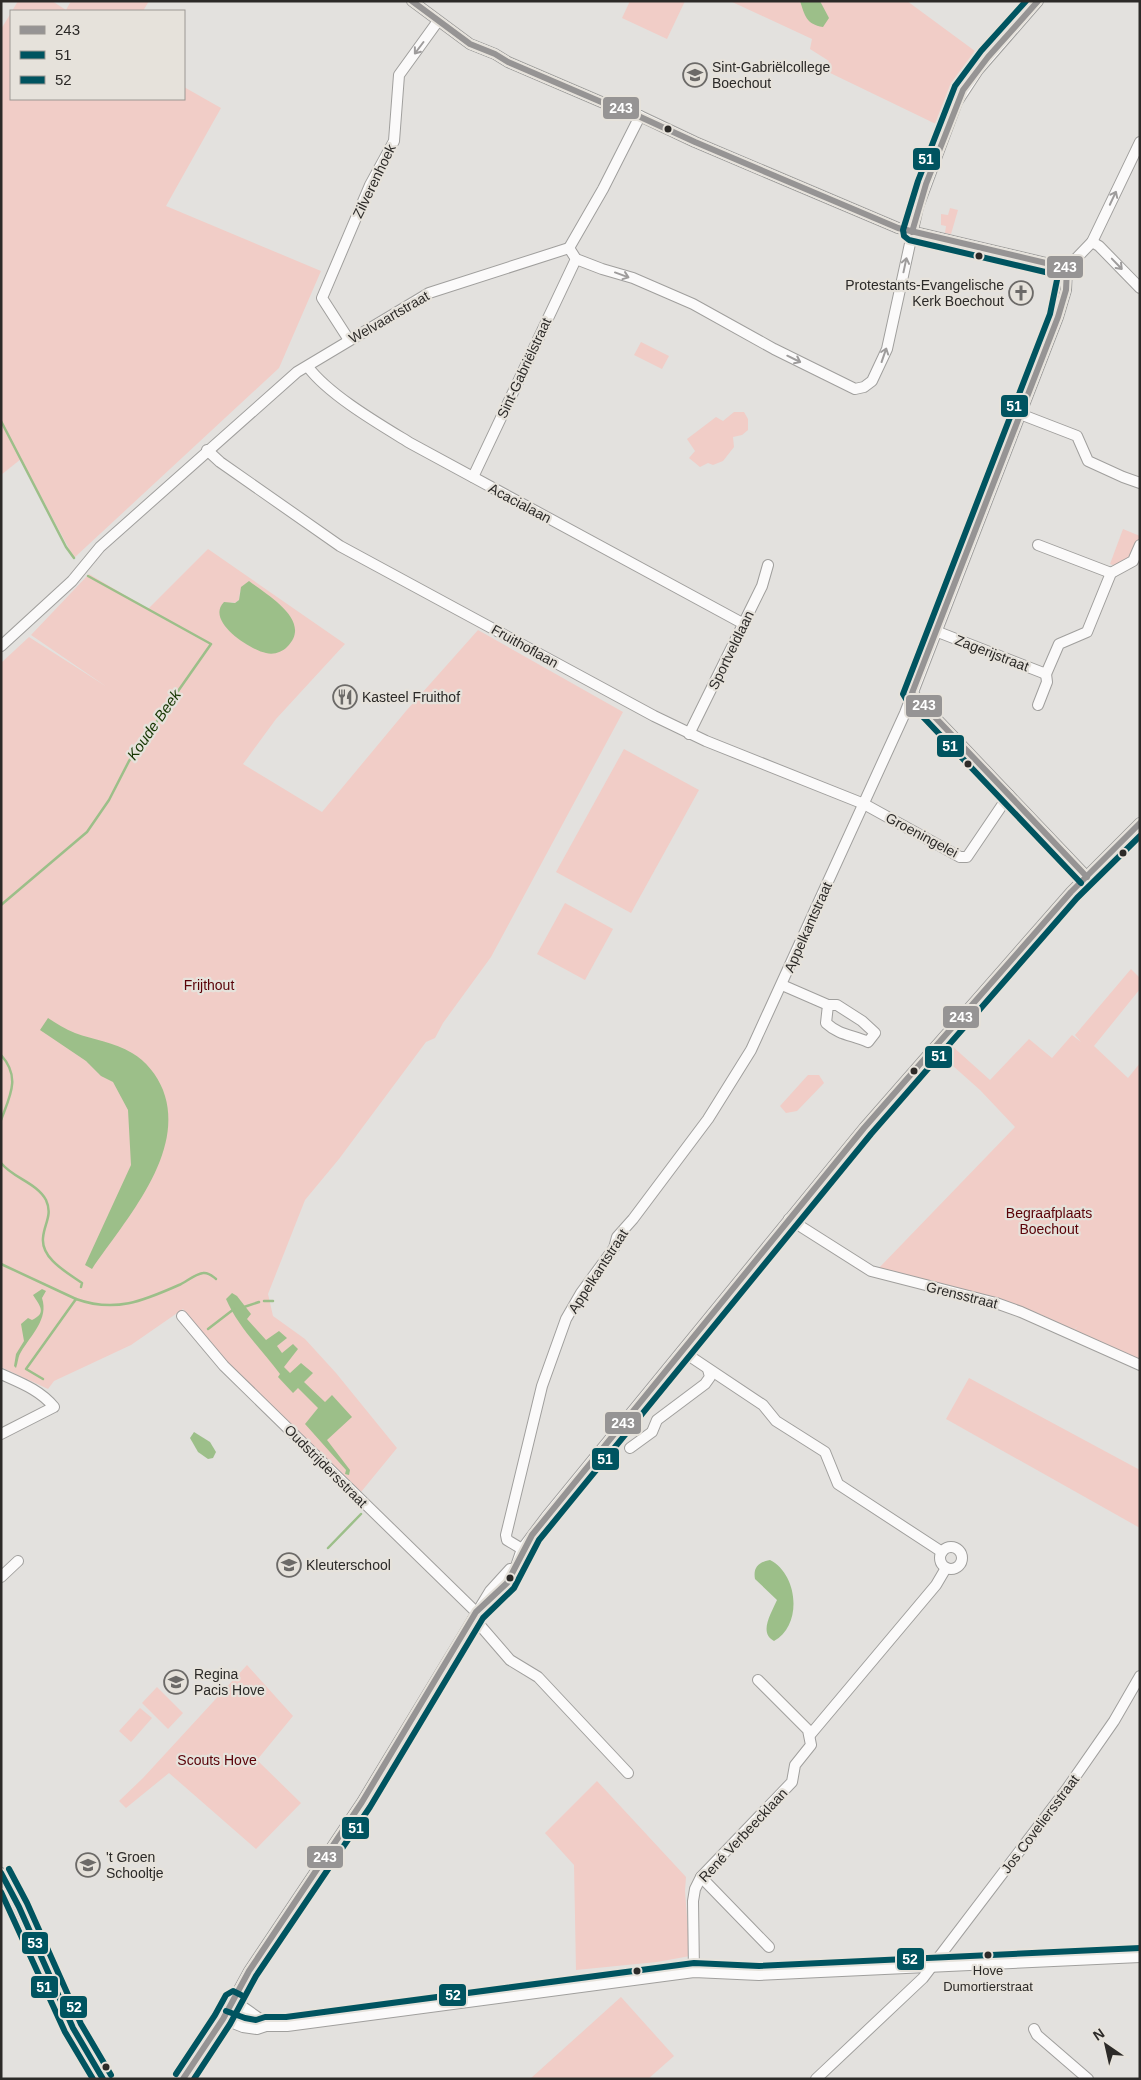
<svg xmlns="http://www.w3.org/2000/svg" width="1141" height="2080" font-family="Arial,sans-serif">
	<rect width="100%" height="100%" fill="#e3e1de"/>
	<g fill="#f1cdc7" fill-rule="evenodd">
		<path d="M18 1H52L66 10 71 1H149L143 11H12Z"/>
		<path d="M630 1H685L667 39 622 18Z"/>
		<path d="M730 1H907L979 54 952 94 940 126 824 70 829 61 810 49 812 39Z"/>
		<path d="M11 13V99H184V87L221 108 166 206 321 271 279 368 74 558 21 459 1 475V29Z"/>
		<path d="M950 208 958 210 951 234 945 233 946 226 941 225V214L948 215Z"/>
		<path d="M641 342 669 356 662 369 634 355Z"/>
		<path d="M734 412H744L748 419V430L742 435 733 437 734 447 723 461 713 465 708 463 700 467 689 458 695 451 687 439 716 417 723 421Z"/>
		<path d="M1123 529 1140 536 1130 559 1115 566 1110 564Z"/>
		<path d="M208 549 345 644 276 719 243 764 322 812 406 711 478 630 623 712 491 957 443 1023 435 1038 426 1042 339 1159 305 1200 268 1294 273 1316 305 1339 336 1373 397 1448 361 1492 219 1354 183 1309 131 1345 54 1381 48 1389 1 1367V663L29 637 107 687 31 635 89 574 148 609ZM240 591 295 631 293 638 230 602 235 603 239 600Z"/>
		<path d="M624 749 699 790 631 913 556 872Z"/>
		<path d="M565 903 613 929 585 980 537 954Z"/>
		<path d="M1131 969 1140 978V989L1094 1046 1128 1078 1140 1063V1360L1073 1331 1078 1326 1072 1331 877 1270 1015 1127 980 1090 943 1057 952 1046 990 1080 1029 1039 1052 1058 1072 1035 1081 1042 1075 1035Z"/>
		<path d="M808 1075H819L824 1083 797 1111 786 1113 780 1106Z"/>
		<path d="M969 1378 1140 1470V1528L946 1419Z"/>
		<path d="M247 1665 293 1716 257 1760 301 1803 256 1849 169 1773 126 1808 119 1801 143 1778Z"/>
		<path d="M157 1687 183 1713 168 1729 142 1703Z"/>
		<path d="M140 1708 152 1718 131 1742 119 1731Z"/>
		<path d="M597 1781 686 1877 685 1891 690 1956 657 1962 576 1970 574 1865 545 1833Z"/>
		<path d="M621 1997 674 2056 648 2079H530Z"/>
	</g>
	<g fill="#9cbf89">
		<path d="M800 1H820L829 18 823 27C806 24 805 16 800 1Z"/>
		<path d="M249 581C266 594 314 621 287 647 282 652 274 655 266 653 250 650 205 621 224 602L235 603 239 600 241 587Z"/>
		<path d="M48 1018C56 1023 65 1029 75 1033 94 1040 114 1042 132 1053 146 1061 157 1075 163 1090 187 1153 125 1220 92 1269L85 1265 131 1165 128 1110 113 1082 101 1076 86 1061 40 1030Z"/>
		<path d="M42 1289 46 1291 42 1298C49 1319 31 1335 21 1352 18 1356 18 1363 16 1368L14 1366 16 1354 24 1341 21 1324 28 1318 32 1320C47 1313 40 1306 33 1295Z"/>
		<path d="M232 1293 237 1296 251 1314 247 1319 266 1340 279 1331 287 1338 277 1346 282 1353 293 1344 298 1349 284 1367 290 1373 301 1363 313 1373 304 1382 325 1402 332 1395 352 1417 327 1440 350 1470 349 1475 345 1474 346 1470 305 1424 318 1408 298 1388 293 1393 278 1377 280 1374C262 1350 238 1327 226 1299Z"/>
		<path d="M194 1432 210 1442 216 1452 213 1458 208 1459 198 1452 190 1438Z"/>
		<path d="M770 1560C798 1574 803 1625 774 1641 758 1633 772 1612 777 1600L755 1579C753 1568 758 1562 770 1560Z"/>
	</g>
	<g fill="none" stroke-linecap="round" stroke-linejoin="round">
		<g stroke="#9cbf89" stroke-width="2.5">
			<path d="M1 421 66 547 74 558"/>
			<path d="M1 905 87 832 109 800 129 761 211 644 88 576"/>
			<path d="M1 1055C21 1077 10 1096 1 1120"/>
			<path d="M1 1163C13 1178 37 1183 46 1200 53 1215 44 1224 43 1238 41 1259 68 1273 82 1283L81 1287"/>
			<path d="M1 1264 76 1299"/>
			<path d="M264 1301H273"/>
			<path d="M244 1307 259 1302"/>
			<path d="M208 1329 234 1309"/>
			<path d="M43 1379 26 1369 76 1299C115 1313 143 1301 179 1285 186 1282 195 1274 203 1273 209 1272 212 1276 216 1279"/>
			<path d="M328 1548 361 1514"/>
		</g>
		<g stroke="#a09f9d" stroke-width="12">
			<g id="minor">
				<path d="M412 1 470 44 495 54 508 62 606 104H612L640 116 695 142 898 228 1067 268"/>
				<path d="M1092 242 1099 246 1140 288"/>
				<path d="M569 248 576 259 602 269 633 278 693 304 774 349 855 389 864 387 872 381 887 349 918 207 957 102 978 70 1038 1"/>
				<path d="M569 248 603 189 640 116"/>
				<path d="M1067 268 1092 242 1140 142"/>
				<path d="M349 340 322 298 370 185 394 141 399 75 438 21"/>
				<path d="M308 367C329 395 379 424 410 443L744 624"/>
				<path d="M1020 414 1077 436 1088 461 1123 477 1140 483"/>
				<path d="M207 450 220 462 340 546 654 716 706 741 864 804 960 857H967L1009 795"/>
				<path d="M473 477 576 259"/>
				<path d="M1038 545 1111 573"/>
				<path d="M938 632 1046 674 1059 644 1087 632 1111 573 1133 561 1140 545"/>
				<path d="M1 646 72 581 100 547 297 372 429 293 569 248"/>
				<path d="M912 693 1087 877"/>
				<path d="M1038 705 1047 682 1046 674"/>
				<path d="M689 734 762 586 768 565"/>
				<path d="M782 985 828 1005H837L862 1021 875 1033 868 1042C852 1035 839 1035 826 1023L828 1005"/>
				<path d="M789 1219 871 1271 996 1303 1021 1312 1140 1365"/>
				<path d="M182 1316 224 1366 476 1612"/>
				<path d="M682 1351 763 1405 776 1421 825 1452 838 1484 942 1552"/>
				<path d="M1 1374C21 1383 40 1390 54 1407L1 1434"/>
				<path d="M630 1448 652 1432 657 1420 705 1384 710 1377 708 1369"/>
				<circle cx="951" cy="1558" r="11"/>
				<path d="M522 1549 507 1540 506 1535 542 1386 566 1319 581 1293 614 1248 617 1237 633 1219 708 1119 751 1050 905 713 1058 317 1066 290 1067 268"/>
				<path d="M1 1577 18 1561"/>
				<path d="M476 1612 495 1597 508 1582 514 1572 522 1549 546 1517 864 1128 1071 892 1140 823"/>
				<path d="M473 1619 478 1623 510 1660 538 1677 628 1773"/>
				<path d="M810 1735 936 1585 946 1568"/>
				<path d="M1 1873 19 1907 73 2028 103 2079"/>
				<path d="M701 1877 769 1947"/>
				<path d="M694 1972 693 1901 695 1889 701 1877 792 1782 795 1765 811 1745 808 1730 758 1680"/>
				<path d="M233 2000 260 2019 266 2026"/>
				<path d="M223 2019 243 2027 257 2029 266 2026H287L694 1972 759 1975 1140 1957"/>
				<path d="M1034 2029 1037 2035 1088 2079"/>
				<path d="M183 2079 223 2019 249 1971 362 1802 490 1591 510 1569"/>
				<path d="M816 2079 923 1978 1066 1790 1114 1721 1140 1676"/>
			</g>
		</g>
		<use href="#minor" stroke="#fbfafa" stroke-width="10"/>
		<g stroke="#e6e2db" stroke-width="10">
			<g id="bus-1">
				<path d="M412 1 470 44 495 54 508 62 606 104H612L695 142 898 228 1067 268 1066 290 1058 317 912 693 1087 877"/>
				<path d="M912 232 926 184 963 90 988 57 1038 1"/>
				<path d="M183 2079 223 2019 249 1971 362 1802 476 1612 507 1583 532 1535 864 1128 1071 892 1140 823"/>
			</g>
		</g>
		<g stroke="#e6e2db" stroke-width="10">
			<g id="bus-2">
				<path d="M1026 1 981 51 955 86 918 181 903 230 904 236 909 240 1058 275 1050 314 903 694 906 699 1081 883"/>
				<path d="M1 1892 65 2032 93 2079"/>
				<path d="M194 2079 230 2024 256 1976 370 1807 483 1618 514 1588 539 1540 871 1134 1077 898 1140 836"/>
			</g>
		</g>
		<g stroke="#e6e2db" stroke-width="10">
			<g id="bus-3">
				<path d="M9 1869 27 1903 81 2024 111 2075"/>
				<path d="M226 2011 245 2018 256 2020 265 2017H286L694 1963 759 1966 1140 1948"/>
				<path d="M176 2074 215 2015 226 1995 233 1991 241 1995"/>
			</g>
		</g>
		<g stroke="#e6e2db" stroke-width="10">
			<path id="bus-4" d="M1 1873 19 1907 73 2028 103 2079"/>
		</g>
		<use href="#bus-1" stroke="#969494" stroke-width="6"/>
		<use href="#bus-2" stroke="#005460" stroke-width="6"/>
		<use href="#bus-3" stroke="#005460" stroke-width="6"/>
		<use href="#bus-4" stroke="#005460" stroke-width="6"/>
	</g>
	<defs><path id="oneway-shaft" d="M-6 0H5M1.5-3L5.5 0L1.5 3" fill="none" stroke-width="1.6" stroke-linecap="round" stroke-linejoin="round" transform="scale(1.25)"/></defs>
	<g stroke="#9e9c9c">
		<use href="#oneway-shaft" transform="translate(419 48) rotate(127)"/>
		<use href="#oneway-shaft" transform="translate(1113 198) rotate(-65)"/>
		<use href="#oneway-shaft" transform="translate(1117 264) rotate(46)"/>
		<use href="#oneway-shaft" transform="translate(905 265) rotate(-78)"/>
		<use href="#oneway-shaft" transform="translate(622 275) rotate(20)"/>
		<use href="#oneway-shaft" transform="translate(884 355) rotate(-71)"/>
		<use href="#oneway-shaft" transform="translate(794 359) rotate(26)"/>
	</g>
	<defs>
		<g id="school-ring" transform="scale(1.25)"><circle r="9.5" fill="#e6e2db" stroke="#6c6a68" stroke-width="1.5"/><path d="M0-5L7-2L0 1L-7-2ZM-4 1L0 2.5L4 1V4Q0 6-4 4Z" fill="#6c6a68"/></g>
		<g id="church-ring" transform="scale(1.25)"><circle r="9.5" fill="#e6e2db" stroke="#6c6a68" stroke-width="1.5"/><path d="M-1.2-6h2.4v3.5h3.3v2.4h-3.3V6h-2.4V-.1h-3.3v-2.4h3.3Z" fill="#6c6a68"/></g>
		<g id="restaurant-ring" transform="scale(1.25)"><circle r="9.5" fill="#e6e2db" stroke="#6c6a68" stroke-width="1.5"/><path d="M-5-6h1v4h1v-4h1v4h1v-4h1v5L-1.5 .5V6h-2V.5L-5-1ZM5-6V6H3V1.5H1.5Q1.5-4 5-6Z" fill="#6c6a68"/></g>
	</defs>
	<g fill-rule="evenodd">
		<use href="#school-ring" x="695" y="75"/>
		<use href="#church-ring" x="1021" y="293"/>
		<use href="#restaurant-ring" x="345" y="697"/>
		<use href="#school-ring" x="289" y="1565"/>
		<use href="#school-ring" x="176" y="1682"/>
		<use href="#school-ring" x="88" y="1865"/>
	</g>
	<g fill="#2c2a28" stroke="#e6e2db" stroke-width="2">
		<circle cx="668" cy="129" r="4.5"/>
		<circle cx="979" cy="256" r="4.5"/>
		<circle cx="968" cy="764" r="4.5"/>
		<circle cx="1123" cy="853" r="4.5"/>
		<circle cx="914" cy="1071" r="4.5"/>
		<circle cx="510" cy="1578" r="4.5"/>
		<circle cx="988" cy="1955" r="4.5"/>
		<circle cx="637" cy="1971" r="4.5"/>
		<circle cx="106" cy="2067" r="4.5"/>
	</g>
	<g text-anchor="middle" stroke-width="4.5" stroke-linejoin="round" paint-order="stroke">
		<g font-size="13" fill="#2c2a28" stroke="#e6e2db">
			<text x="988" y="1975">Hove<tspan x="988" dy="16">Dumortierstraat</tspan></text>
		</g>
		<g font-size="14" fill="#2c2a28" stroke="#e6e2db" text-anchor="start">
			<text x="712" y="72">Sint-Gabriëlcollege<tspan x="712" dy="16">Boechout</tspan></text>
			<text x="1004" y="290" text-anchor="end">Protestants-Evangelische<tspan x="1004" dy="16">Kerk Boechout</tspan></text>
			<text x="362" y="702">Kasteel Fruithof</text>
			<text x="306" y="1570">Kleuterschool</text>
			<text x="194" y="1679">Regina<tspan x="194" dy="16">Pacis Hove</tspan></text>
			<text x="106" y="1862">'t Groen<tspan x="106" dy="16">Schooltje</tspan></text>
		</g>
		<g font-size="14" fill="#2c2a28" stroke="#e6e2db">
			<text transform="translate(374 181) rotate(-64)" y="5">Zilverenhoek</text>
			<text transform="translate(389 317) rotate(-30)" y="5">Welvaartstraat</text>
			<text transform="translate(524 368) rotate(-65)" y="5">Sint-Gabriëlstraat</text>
			<text transform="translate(520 503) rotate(28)" y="5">Acacialaan</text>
			<text transform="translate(525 646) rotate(29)" y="5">Fruithoflaan</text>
			<text transform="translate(731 650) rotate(-64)" y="5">Sportveldlaan</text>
			<text transform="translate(992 653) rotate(21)" y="5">Zagerijstraat</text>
			<text transform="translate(922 835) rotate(28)" y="5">Groeningelei</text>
			<text transform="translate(808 927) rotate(-66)" y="5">Appelkantstraat</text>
			<text transform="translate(598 1271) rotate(-57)" y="5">Appelkantstraat</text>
			<text transform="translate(962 1295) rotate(14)" y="5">Grensstraat</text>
			<text transform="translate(326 1466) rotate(45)" y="5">Oudstrijdersstraat</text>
			<text transform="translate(1040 1824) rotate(-53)" y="5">Jos Coveliersstraat</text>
			<text transform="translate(743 1835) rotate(-47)" y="5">René Verbeecklaan</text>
		</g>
		<g font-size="14" fill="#5a0208" stroke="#e6e2db">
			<text x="209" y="990">Frijthout</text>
			<text x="1049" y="1218">Begraafplaats<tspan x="1049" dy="16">Boechout</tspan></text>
			<text x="217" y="1765">Scouts Hove</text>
		</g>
		<g font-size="15" font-style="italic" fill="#143500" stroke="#e6e2db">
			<text transform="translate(154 725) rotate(-55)" y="5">Koude Beek</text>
		</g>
	</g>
	<g stroke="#e6e2db" stroke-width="2">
		<rect x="602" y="96" width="38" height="24" rx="5" fill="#969494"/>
		<rect x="912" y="147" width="29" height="24" rx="5" fill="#005460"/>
		<rect x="1046" y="255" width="38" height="24" rx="5" fill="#969494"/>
		<rect x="1000" y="394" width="29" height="24" rx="5" fill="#005460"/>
		<rect x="905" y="694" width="38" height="24" rx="5" fill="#969494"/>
		<rect x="936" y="734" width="29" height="24" rx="5" fill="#005460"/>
		<rect x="942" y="1005" width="38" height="24" rx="5" fill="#969494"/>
		<rect x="924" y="1045" width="29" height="24" rx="5" fill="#005460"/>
		<rect x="604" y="1411" width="38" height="24" rx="5" fill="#969494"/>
		<rect x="591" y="1447" width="29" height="24" rx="5" fill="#005460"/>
		<rect x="341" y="1816" width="29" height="24" rx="5" fill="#005460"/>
		<rect x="306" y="1845" width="38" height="24" rx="5" fill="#969494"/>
		<rect x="21" y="1931" width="28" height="24" rx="5" fill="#005460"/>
		<rect x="896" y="1947" width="29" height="24" rx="5" fill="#005460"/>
		<rect x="30" y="1975" width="29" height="24" rx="5" fill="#005460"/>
		<rect x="438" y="1983" width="29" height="24" rx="5" fill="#005460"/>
		<rect x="59" y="1995" width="29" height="24" rx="5" fill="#005460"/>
	</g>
	<g font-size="14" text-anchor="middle" font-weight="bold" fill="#fff">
		<text x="621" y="113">243</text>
		<text x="926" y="164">51</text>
		<text x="1065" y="272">243</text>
		<text x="1014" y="411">51</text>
		<text x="924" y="710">243</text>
		<text x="950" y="751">51</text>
		<text x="961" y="1022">243</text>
		<text x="939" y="1061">51</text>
		<text x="623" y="1428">243</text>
		<text x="605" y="1464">51</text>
		<text x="356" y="1833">51</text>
		<text x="325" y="1862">243</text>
		<text x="35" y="1948">53</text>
		<text x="910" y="1964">52</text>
		<text x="44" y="1992">51</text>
		<text x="453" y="2000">52</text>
		<text x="74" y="2012">52</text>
	</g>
	<rect width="1141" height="2080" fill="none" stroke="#2c2a28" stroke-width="5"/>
	<rect x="10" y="10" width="175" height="90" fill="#e6e2db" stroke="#9c9893"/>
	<rect x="20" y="26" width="25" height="8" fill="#969494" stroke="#9c9893"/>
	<text x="55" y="35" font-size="15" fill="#2c2a28">243</text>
	<rect x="20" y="51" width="25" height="8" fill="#005460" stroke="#9c9893"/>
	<text x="55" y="60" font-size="15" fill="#2c2a28">51</text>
	<rect x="20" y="76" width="25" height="8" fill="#005460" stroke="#9c9893"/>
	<text x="55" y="85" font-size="15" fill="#2c2a28">52</text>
	<g transform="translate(1106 2045) rotate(326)" stroke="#e6e2db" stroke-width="4" paint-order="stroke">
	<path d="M0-4L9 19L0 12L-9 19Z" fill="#2c2a28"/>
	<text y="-8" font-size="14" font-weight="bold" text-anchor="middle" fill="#2c2a28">N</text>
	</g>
</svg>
